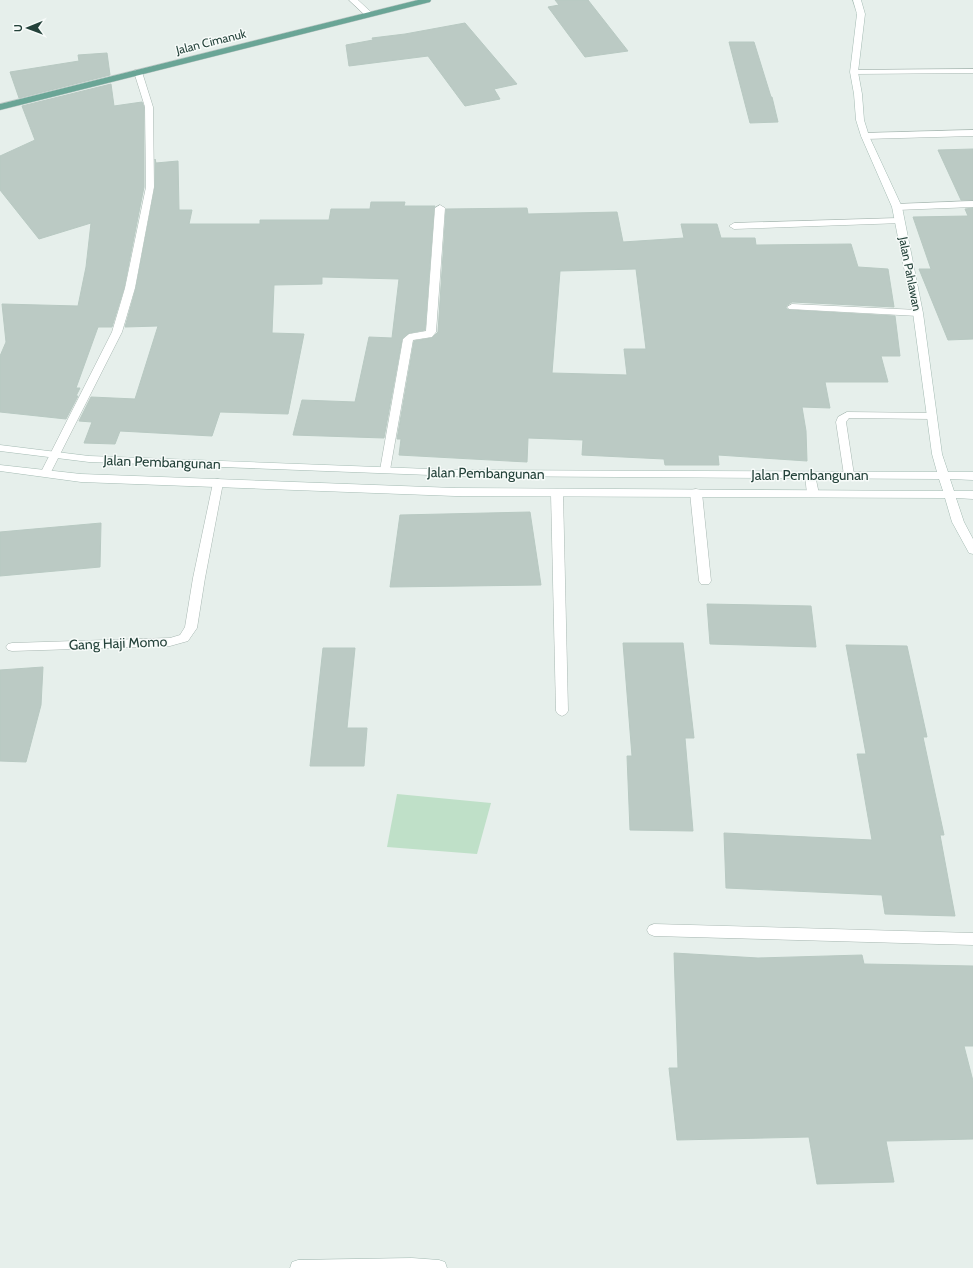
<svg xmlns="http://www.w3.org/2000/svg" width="973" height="1268" font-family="Cabin,sans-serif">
	<rect width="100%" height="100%" fill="#e6efeb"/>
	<path fill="#bfe0c8" d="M397 794 491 803 477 854 387 847Z"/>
	<g fill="#bbcac4" stroke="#b8c9c2" fill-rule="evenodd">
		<path d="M555 0H588L628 51 585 57 548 7 559 5Z"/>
		<path d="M465 23 517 84 494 89 500 99 465 106 428 56 349 66 346 45 373 40 372 38 405 34Z"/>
		<path d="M729 42H754L771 97H772L778 122 750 123Z"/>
		<path d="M107 53 110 75 19 98 10 72 79 61 78 55Z"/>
		<path d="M111 84 114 106 142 102 144 107V187L124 288 112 327H98L76 388H80L76 396H78L66 419 0 412V356L6 342 2 304 78 306 86 267 91 223 39 239 0 190V156L35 140 22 106Z"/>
		<path d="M973 149V200H961L938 150Z"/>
		<path d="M155 159 156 163 178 161 179 210H192L189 224H260V220H329L331 209H370L371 202H405L404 206H435L434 208 425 330 409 333 402 339 384 438 293 435 302 400 355 402 369 337 392 338 399 279 322 277V284L274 285 272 333 304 334 288 414 220 412 212 436 120 431 115 444 84 443 92 422 79 421 91 397 135 399 158 326 125 327 136 288 155 187Z"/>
		<path d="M527 208 528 214 617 212 623 242 684 238 681 224H717L721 238H755L756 245 851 244 858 267 888 269 894 307 792 302 786 306V308L789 310 895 316 900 356H881L888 382H825L830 408 802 407 806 431 807 461 718 455 719 465H665L664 459 582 455 583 440 528 438 527 462 399 455 401 439H397L414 341 432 338 438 332 446 209ZM636 269 646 349H624L627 375 552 373 560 271Z"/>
		<path d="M973 208V339L948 340 919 269H931L913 217 968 216 965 209Z"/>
		<path d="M530 512 541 585 390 587 400 515Z"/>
		<path d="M101 523 100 567 0 576V532Z"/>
		<path d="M707 604 811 606 816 647 710 644Z"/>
		<path d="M623 643H683L694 738H685L693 831 630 830 627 756H632Z"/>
		<path d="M846 645 907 646 927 737H923L944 835H940L955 916 885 914 882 895 726 888 724 833 872 840 857 754H866Z"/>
		<path d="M323 648H355L347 728H367L364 766H310Z"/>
		<path d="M43 667 41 705 26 762 0 761V670Z"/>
		<path d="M674 953 758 958 862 955 864 964 973 966V1046H964L973 1081V1139L886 1141 894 1182 817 1184 809 1137 677 1140 669 1068H678Z"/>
	</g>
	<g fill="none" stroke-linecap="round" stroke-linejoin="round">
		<g stroke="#a8b8b2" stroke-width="1">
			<g id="service">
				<path d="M557 489 561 490 563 493 568 711 566 714 562 716 558 714 556 711 551 493 553 490Z"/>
				<path d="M696 489 700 490 702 493 711 581 709 584H701L699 581 690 493 692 490Z"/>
			</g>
		</g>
		<g stroke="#a8b8b2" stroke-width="1">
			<g id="minor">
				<path d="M349 0H358L373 14 369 16H366Z"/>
				<path d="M973 69V73L854 74 850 72 854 70Z"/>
				<path d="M135 70H138L142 72 153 107 154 187 135 288 122 332 50 474 49 476H41L40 474 112 332 125 288 146 187 145 107 134 72Z"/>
				<path d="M973 130V136L865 139 861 136 865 133Z"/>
				<path d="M973 201V207L897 210 892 207 897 204Z"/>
				<path d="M440 205 445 208 436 332 432 337 413 340 390 470 389 472H381L380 470 403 339 409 334 426 331 435 208Z"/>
				<path d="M899 218 902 219 904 221 902 223 734 229 729 226 734 223Z"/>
				<path d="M792 304 918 310 923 313 918 316 789 309 787 307Z"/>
				<path d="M847 412 932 413 937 416 932 419 849 418 846 422 854 475 853 477H845L844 475 836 422 838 417Z"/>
				<path d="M218 479 222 480 223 483 205 578 197 628 188 641 170 646 12 651 8 650 6 647 8 644 12 643 170 638 180 635 185 627 193 578 213 483 214 480Z"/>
				<path d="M654 924 973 933V945L654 936 649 934 647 930 649 926Z"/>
			</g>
		</g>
		<g stroke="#a8b8b2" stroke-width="1">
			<path id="tertiary" d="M810 471 814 473 815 475 819 494 817 497H809L807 494 805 475 806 473Z"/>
		</g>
		<g stroke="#a4bbb3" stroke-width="1">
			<g id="secondary">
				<path d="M853 0H861L865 14 858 72 862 94 864 120 869 136 902 207 923 313 942 454 948 472H973V480L950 479 954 491H973V499L956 498 964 522 973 539V554L969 553 952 522 945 498 455 496 81 482 0 471V465L81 474 455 488 943 491 939 479 456 476 89 462 0 451V445L89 456 456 470 937 472 932 454 913 313 892 207 861 136 856 120 854 94 850 72 857 14Z"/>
				<path d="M412 1258 439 1260 445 1262 447 1268H290L292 1262 298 1260Z"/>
			</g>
		</g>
		<g stroke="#c2cac8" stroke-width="1">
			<path id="primary" d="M418 0H431L430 2 0 110V104Z"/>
		</g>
		<use href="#service" fill="#fff" fill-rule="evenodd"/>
		<use href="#minor" fill="#fff" fill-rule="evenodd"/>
		<use href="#tertiary" fill="#fff" fill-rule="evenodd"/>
		<use href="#secondary" fill="#fff" fill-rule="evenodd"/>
		<use href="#primary" fill="#6aa596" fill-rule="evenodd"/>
	</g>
	<g text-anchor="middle" stroke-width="3" stroke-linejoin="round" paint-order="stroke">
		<g font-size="12" fill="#24423a" stroke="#f7fbf9">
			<text transform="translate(211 42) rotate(-14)" y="4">Jalan Cimanuk</text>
			<text transform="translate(910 274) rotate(79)" y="4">Jalan Pahlawan</text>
		</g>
		<g font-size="14" fill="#24423a" stroke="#f7fbf9">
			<text transform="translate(162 462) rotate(2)" y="5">Jalan Pembangunan</text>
			<text transform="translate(486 473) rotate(1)" y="5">Jalan Pembangunan</text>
			<text x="810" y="480">Jalan Pembangunan</text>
			<text transform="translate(118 643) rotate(-2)" y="5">Gang Haji Momo</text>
		</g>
	</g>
	<g transform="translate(28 28) rotate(269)" stroke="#f7fbf9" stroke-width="3" paint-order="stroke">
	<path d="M0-3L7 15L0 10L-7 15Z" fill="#24423a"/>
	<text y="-6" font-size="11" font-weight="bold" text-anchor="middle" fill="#24423a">U</text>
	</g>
</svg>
